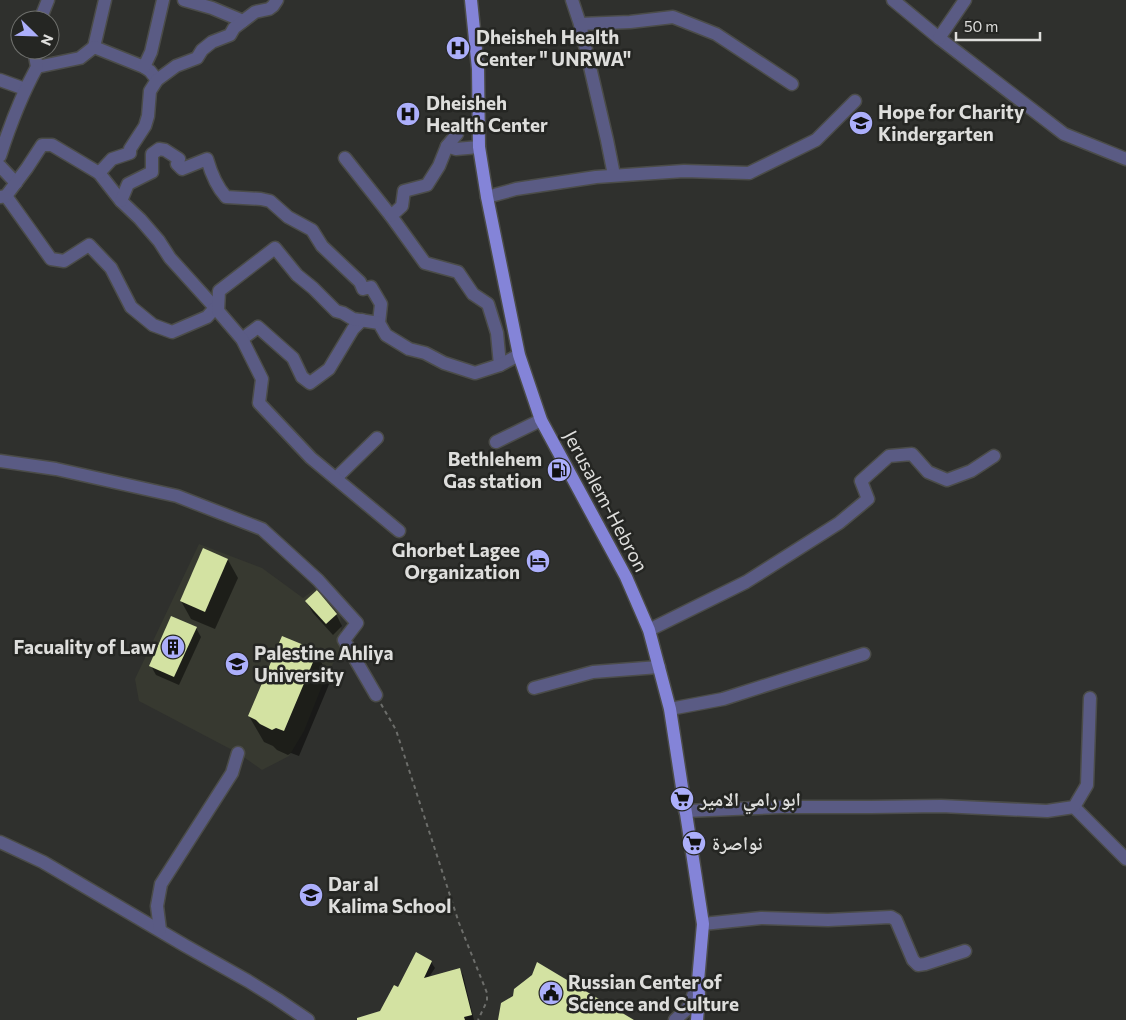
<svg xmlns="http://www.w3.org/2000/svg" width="1126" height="1020" font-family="Commissioner,'Noto Naskh Arabic',sans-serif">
	<rect width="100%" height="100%" fill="#2f302d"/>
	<path fill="#373930" d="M199 544 262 568 303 598 318 587 340 610 341 632 340 651 326 676 304 731 289 756 262 770 238 753 139 701 135 679Z"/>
	<g fill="#0007">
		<path d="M228 560 238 578 215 629 191 619 181 601Z"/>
		<path d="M306 601 336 614 342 626 333 635 313 613Z"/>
		<path d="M196 628 201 637 179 685 156 675 151 666Z"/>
		<path d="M315 651 330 678V682L299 756 291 753 288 755 277 750 273 746 264 742 249 716Z"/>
		<path d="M431 962 435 968 429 977 460 970 463 975 474 1020H356L381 1012 398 988Z"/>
	</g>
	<g fill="#d3e2a2">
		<path d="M203 548 228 559 205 612 180 601Z"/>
		<path d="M317 590 337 614 326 624 305 601Z"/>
		<path d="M171 616 197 627 174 677 149 666Z"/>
		<path d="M282 636 316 650V655L284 731 276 728 272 730 260 724 256 720 248 716Z"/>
		<path d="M416 952 432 961 424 978 460 968 472 1015 464 1017 465 1020H357V1018L380 1011 394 985 398 987Z"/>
		<path d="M537 962 634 1020H498L501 1003 513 996 514 989 532 975Z"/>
	</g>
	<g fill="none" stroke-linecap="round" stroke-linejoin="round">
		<g stroke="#4b4c49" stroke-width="15">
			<g id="minor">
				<path d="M184 0 212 8 243 21"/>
				<path d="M572 0 580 24 607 140 614 175"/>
				<path d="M893 0 939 38 1064 134 1126 159"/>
				<path d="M40 20 48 0"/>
				<path d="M580 24 630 22 673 17 716 34 792 84"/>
				<path d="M939 38 965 0"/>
				<path d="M94 47 105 0"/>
				<path d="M37 67 80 58 94 47 144 67 150 71 157 80"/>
				<path d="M144 67 151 52 163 0"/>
				<path d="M0 80 25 89"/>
				<path d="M447 146 456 149 479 147"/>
				<path d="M0 156C10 125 21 96 37 67L34 50"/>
				<path d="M345 158 391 216 425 263 458 272 473 294 488 304 497 333 500 365"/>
				<path d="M0 166 16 183"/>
				<path d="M99 173 121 201 140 219 159 241 170 258 218 311"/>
				<path d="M6 196 51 259 64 261 89 245 111 268 131 307 153 325 172 332 207 317 215 308"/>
				<path d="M0 197 6 196 27 168 42 145H52L99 173 112 159 130 153V149L145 126 148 116 150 91 157 80 176 66 197 58 202 50 212 42 230 35 234 28 255 12 269 9 273 6 277 0"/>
				<path d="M487 197 516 189 596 177 684 171 749 173 816 140 855 101"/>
				<path d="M121 201 128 184 152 172V154L159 149 165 150 179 159 177 164 182 169 207 159C211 173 216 186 226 197L261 199 270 201 288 217 312 230 322 246 360 282 363 289 371 287 381 304 379 323"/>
				<path d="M391 216 402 206 404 191 427 185 439 166 447 146 457 134"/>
				<path d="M242 339 258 327 293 358 302 377 310 383 329 369 353 329 362 320"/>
				<path d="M496 442 541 420"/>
				<path d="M0 461 56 469 177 496 262 529 318 580 357 623 344 640 376 695"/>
				<path d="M336 478 377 438"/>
				<path d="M399 531 311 458 259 403 262 379 242 339 218 311 219 291 275 248 297 275 313 288 336 311 343 313 353 319 379 323 386 335 409 349 425 353 444 363 475 373 500 365 519 355"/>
				<path d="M649 630 746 582 839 523 868 499 861 481 889 456 912 454 928 472 947 480 971 471 994 456"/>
				<path d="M534 688 593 672 659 667"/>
				<path d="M670 709 723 699 864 654"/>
				<path d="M1074 807 1126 859"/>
				<path d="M685 811 779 807H871L941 806 1047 811 1074 807 1087 785 1090 698"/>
				<path d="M0 842 43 862 184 945 248 981 277 999 308 1020"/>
				<path d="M703 924 761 918 828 920 891 917 896 920 913 960 918 965 925 964 965 951"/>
				<path d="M160 930 157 906 161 884 232 773 238 753"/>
				<path d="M675 1020 687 1009 691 1002 698 981"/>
			</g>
		</g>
		<g stroke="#4b4c49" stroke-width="15">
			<path id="major" d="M471 0 478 69 479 147 487 197 519 355 541 420 626 577 649 630 670 709 703 924 698 981 699 995 697 1020"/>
		</g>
		<path stroke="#6d6e6b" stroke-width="2" stroke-dasharray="4 4" stroke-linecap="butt" d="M381 704 396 730 459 923 487 993V1001L478 1020"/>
		<use href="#minor" stroke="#5a5b84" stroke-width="12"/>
		<use href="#major" stroke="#8484d8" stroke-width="12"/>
	</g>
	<defs>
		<g id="hospital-disc" transform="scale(1.25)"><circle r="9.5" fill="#acaffb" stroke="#252623"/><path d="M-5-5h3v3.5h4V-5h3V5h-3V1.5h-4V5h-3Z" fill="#111"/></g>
		<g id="school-disc" transform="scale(1.25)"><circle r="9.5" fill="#acaffb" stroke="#252623"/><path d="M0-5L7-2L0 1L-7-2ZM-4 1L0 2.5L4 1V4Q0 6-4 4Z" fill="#111"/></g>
		<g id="fuel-disc" transform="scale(1.25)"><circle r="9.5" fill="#acaffb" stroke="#252623"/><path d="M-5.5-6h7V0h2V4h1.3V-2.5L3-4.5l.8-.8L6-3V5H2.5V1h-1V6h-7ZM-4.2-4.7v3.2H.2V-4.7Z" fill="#111"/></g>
		<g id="hotel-disc" transform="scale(1.25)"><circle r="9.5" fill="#acaffb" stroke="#252623"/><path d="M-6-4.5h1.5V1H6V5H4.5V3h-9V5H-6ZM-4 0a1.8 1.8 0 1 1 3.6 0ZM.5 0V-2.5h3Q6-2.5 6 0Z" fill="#111"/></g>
		<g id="building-disc" transform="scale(1.25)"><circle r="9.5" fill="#acaffb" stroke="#252623"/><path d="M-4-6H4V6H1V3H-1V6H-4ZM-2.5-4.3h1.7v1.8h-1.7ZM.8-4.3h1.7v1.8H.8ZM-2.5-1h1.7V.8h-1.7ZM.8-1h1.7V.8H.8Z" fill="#111"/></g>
		<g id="university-disc" transform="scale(1.25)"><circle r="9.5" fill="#acaffb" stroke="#252623"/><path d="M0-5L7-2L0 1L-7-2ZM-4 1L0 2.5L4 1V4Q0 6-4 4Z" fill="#111"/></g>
		<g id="supermarket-disc" transform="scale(1.25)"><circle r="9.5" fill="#acaffb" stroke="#252623"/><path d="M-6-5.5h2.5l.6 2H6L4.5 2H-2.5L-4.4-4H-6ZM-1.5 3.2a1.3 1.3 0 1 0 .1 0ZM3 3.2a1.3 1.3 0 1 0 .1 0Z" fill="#111"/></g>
		<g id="civic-disc" transform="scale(1.25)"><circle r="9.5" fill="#acaffb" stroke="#252623"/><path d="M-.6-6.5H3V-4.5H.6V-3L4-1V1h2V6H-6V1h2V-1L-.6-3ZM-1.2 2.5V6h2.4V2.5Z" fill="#111"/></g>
	</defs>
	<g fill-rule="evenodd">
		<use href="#hospital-disc" x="458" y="48"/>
		<use href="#hospital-disc" x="408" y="114"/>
		<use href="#school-disc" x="861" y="123"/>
		<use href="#fuel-disc" x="559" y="470"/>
		<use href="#hotel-disc" x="538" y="561"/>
		<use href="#building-disc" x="173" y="647"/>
		<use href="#university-disc" x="237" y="664"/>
		<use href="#supermarket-disc" x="682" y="799"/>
		<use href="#supermarket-disc" x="694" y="843"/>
		<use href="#school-disc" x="311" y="895"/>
		<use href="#civic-disc" x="551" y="993"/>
	</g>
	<g text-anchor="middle" stroke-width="5" stroke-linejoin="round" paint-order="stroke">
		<g font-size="19" font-weight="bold" fill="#dededc" stroke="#252623" text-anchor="start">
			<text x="476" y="44">Dheisheh Health<tspan x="476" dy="22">Center " UNRWA"</tspan></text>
			<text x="426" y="110">Dheisheh<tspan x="426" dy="22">Health Center</tspan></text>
			<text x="878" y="119">Hope for Charity<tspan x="878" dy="22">Kindergarten</tspan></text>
			<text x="542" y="466" text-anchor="end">Bethlehem<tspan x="542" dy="22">Gas station</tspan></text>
			<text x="520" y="557" text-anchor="end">Ghorbet Lagee<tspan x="520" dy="22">Organization</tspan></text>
			<text x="156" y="654" text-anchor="end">Facuality of Law</text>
			<text x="254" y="660">Palestine Ahliya<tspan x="254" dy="22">University</tspan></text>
			<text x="700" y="806">ابو رامي الامير</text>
			<text x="712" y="850">نواصرة</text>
			<text x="328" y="891">Dar al<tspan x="328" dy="22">Kalima School</tspan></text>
			<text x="568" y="989">Russian Center of<tspan x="568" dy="22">Science and Culture</tspan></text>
		</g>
		<g font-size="19" fill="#dededc" stroke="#252623">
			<text transform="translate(606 501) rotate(62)" y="7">Jerusalem-Hebron</text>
		</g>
	</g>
	<g transform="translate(35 35) rotate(113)"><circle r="24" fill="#252623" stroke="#6f706d"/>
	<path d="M0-4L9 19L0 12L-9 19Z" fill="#acaffb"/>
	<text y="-8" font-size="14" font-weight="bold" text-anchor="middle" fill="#dededc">N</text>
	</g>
	<path d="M956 32v8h84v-8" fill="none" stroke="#dededc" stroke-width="2.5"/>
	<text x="964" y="32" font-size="15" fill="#dededc" stroke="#252623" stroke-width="4" paint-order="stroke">50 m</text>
</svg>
